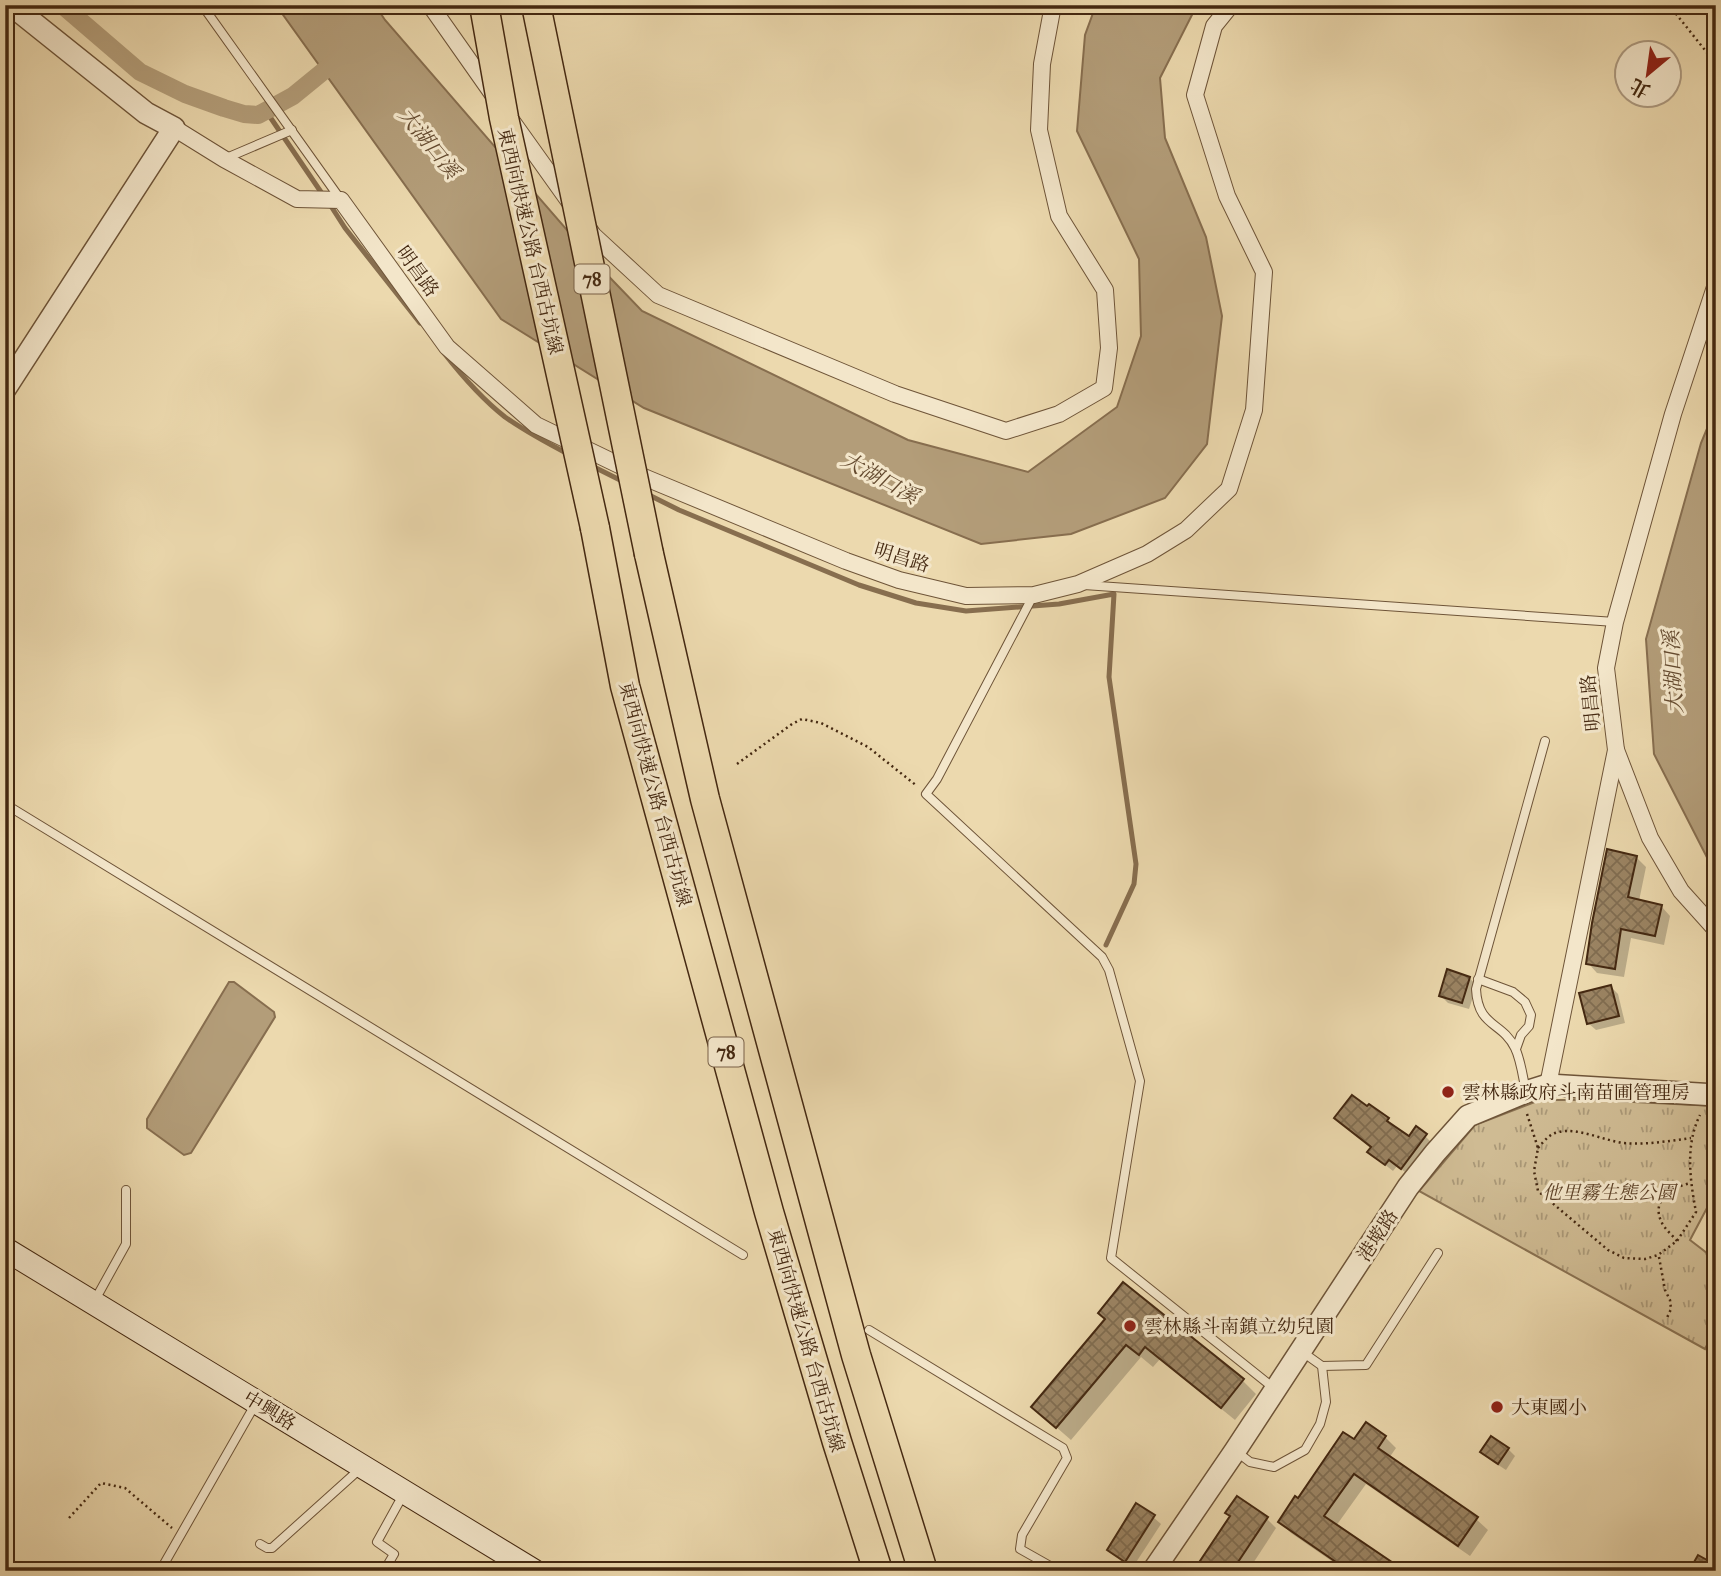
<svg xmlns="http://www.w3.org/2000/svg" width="1721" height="1576" font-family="'IM FELL Great Primer','Noto Serif TC',serif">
	<defs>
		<pattern id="park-tufts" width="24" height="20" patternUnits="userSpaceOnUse" patternTransform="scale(1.75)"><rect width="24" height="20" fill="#cfbb93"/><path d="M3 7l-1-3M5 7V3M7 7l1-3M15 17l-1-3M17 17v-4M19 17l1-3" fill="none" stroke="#aa9877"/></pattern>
		<pattern id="building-cross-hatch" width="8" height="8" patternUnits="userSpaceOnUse" patternTransform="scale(1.75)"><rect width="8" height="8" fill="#9b8463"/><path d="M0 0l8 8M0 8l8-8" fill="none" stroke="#806c50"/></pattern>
	</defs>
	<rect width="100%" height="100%" fill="#ecd9ae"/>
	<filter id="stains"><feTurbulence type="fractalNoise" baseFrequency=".00286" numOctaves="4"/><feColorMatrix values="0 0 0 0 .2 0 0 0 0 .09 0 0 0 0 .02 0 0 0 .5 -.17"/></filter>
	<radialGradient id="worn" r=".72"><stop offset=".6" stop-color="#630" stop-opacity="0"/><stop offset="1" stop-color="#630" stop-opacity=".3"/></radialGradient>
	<path fill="url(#park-tufts)" stroke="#8a7252" stroke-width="2" d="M1540 1100H1592L1716 1106V1191L1690 1240 1716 1260V1327L1705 1349 1419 1191 1475 1125Z"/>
	<g fill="#b39d79" stroke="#876e4f" stroke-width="2">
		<path d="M276 5H375L385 20 593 260 642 311 908 440 1028 472 1117 407 1141 336 1139 259 1077 131 1085 35 1096 5H1197L1160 78 1165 138 1206 237 1222 316 1207 444 1165 498 1071 534 981 544 644 408 501 319Z"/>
		<path d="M1716 407V875L1654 754 1646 639 1701 443Z"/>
		<path d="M229 982H234L274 1012 275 1017 191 1153 184 1155 147 1128V1119Z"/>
	</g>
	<g fill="#0003">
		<path d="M1636 857 1646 867 1639 901 1661 906 1670 916 1664 945 1631 938 1624 977 1597 973 1588 963Z"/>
		<path d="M1469 978 1477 985 1469 1009 1448 1003 1441 996Z"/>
		<path d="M1611 987 1618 994 1625 1023 1596 1030 1588 1023Z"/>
		<path d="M1387 1120 1409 1139 1425 1136 1432 1143 1409 1175 1397 1166 1393 1171 1369 1152Z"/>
		<path d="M1123 1284 1243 1381 1256 1394 1235 1420 1160 1359 1153 1367 1141 1357 1071 1440 1033 1407 1107 1319Z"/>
		<path d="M1385 1437 1396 1448 1389 1458 1476 1519 1488 1530 1470 1556 1366 1484 1336 1526 1402 1571H1346L1291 1533 1280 1522 1298 1500 1354 1442Z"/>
		<path d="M1508 1449 1515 1456 1506 1470 1489 1459 1482 1452Z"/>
		<path d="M1153 1517 1161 1524 1133 1567 1116 1556 1109 1549Z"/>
		<path d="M1267 1519 1276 1528 1248 1571H1213L1203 1560Z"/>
	</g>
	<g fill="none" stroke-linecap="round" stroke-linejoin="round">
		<g stroke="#876e4f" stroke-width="5">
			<path d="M266 111 323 195"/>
			<path d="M329 203 345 228 420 323"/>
			<path d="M444 353C462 376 482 399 505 417 525 431 547 443 568 454"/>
			<path d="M592 466 624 482"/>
			<path d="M645 493 679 510 859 585 916 603 966 611 1059 604 1114 594 1109 677 1136 864 1134 884 1106 945"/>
		</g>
		<path stroke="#b39d79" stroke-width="18" d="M62 5 140 72 185 94 224 108 244 114 258 115 293 96 342 56"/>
	</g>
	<g fill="url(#building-cross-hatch)" stroke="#442811" stroke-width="2">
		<path d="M1607 849 1637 856 1628 897 1662 905 1655 936 1621 929 1615 969 1586 964 1592 923Z"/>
		<path d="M1447 969 1470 977 1462 1003 1439 996Z"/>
		<path d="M1611 985 1619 1016 1587 1024 1579 993Z"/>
		<path d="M1352 1095 1367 1106 1369 1104 1389 1118 1387 1121 1409 1136 1416 1126 1427 1134 1401 1169 1389 1160 1385 1165 1367 1152 1371 1147 1334 1118Z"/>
		<path d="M1123 1282 1244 1379 1221 1408 1145 1347 1139 1355 1126 1345 1056 1428 1031 1407 1105 1319 1098 1313Z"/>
		<path d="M1366 1422 1386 1436 1378 1448 1478 1517 1458 1546 1354 1474 1324 1516 1405 1571H1349L1278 1522 1295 1496 1298 1498 1343 1432 1354 1439Z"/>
		<path d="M1491 1436 1509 1448 1498 1464 1480 1452Z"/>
		<path d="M1237 1496 1268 1517 1232 1571H1216L1200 1561 1230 1516 1225 1513Z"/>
		<path d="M1136 1503 1155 1515 1125 1562 1107 1550Z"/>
		<path d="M1698 1555 1716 1565V1571H1689Z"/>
	</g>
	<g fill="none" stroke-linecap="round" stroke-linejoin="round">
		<g stroke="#6e5438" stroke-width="10">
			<g id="service">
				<path d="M202 5 341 200"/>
				<path d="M224 159 292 130"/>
				<path d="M1084 585 1615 622"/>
				<path d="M1033 596 937 779 926 794 1102 957 1109 970 1140 1081 1111 1258 1275 1389"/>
				<path d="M5 804 743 1255"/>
				<path d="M1478 979 1513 992 1525 1002 1531 1015 1529 1026 1521 1035 1516 1049"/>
				<path d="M1526 1092C1523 1078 1521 1060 1515 1048 1502 1021 1478 1028 1476 989L1545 741"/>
				<path d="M95 1300 126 1244V1190"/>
				<path d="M869 1330 1063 1448 1067 1458 1022 1535 1020 1549 1059 1571"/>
				<path d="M1322 1366 1366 1365 1438 1253"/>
				<path d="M1237 1452 1250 1462 1274 1467 1305 1450 1320 1424 1326 1402 1322 1366 1301 1351"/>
				<path d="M1716 1467 1713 1484 1716 1487"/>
				<path d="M260 1544 267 1548H272L361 1468"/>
				<path d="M160 1571 256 1403"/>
				<path d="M384 1571 394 1554 377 1542 403 1495"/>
			</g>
		</g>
		<g stroke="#6e5438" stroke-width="18">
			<g id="minor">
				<path d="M430 5 494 96"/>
				<path d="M511 120 571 204"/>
				<path d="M174 128 224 159 297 199 341 200 447 347 536 425 646 478 846 561 899 580 966 596 1034 595 1078 584 1147 554 1186 530 1229 489 1254 410 1264 272 1227 196 1195 95 1214 26 1231 5"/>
				<path d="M586 225 593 235 658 295 895 394 1006 431 1059 414 1104 388 1109 348 1105 290 1059 216 1039 130 1042 64 1053 5"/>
				<path d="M1616 750 1650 838 1681 891 1716 930"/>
				<path d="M1548 1085 1616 750 1606 668 1615 622 1673 414 1716 284"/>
			</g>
		</g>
		<g stroke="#6e5438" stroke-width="24">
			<g id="tertiary">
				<path d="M5 389 174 128 146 113 11 5"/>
				<path d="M1153 1571 1235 1451 1408 1187 1435 1153 1468 1116 1526 1092 1548 1085 1716 1095"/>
			</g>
		</g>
		<g stroke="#442811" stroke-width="25">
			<path id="secondary" d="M5 1249 534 1571"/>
		</g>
		<g stroke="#442811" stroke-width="31">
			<g id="trunk">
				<path d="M595 528 625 686 769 1212 837 1442 878 1571"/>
				<path d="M649 554 705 799 856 1355 923 1571"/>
			</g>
		</g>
		<g stroke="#442811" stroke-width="2.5" stroke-dasharray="2 3.5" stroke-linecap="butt">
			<path d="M1669 5 1716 64"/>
			<path d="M737 764 792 724 802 719 821 723 868 747 917 786"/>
			<path d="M1527 1114 1538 1148 1534 1171 1538 1191 1608 1250 1624 1258 1645 1259 1658 1255 1677 1241 1696 1212C1690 1180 1685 1145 1700 1115"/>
			<path d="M1538 1148C1545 1140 1549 1134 1559 1132 1577 1127 1605 1141 1624 1143 1646 1145 1669 1141 1691 1138"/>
			<path d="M1677 1241C1672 1235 1665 1229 1662 1223 1650 1200 1672 1187 1691 1183"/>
			<path d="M1659 1257 1665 1290 1670 1300 1671 1309 1666 1320"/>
			<path d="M69 1518 101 1483 125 1488 172 1528"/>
		</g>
		<use href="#service" stroke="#f3e6ca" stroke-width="8"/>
		<use href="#minor" stroke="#f3e6ca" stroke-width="16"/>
		<use href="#tertiary" stroke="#f3e6ca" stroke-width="21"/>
		<use href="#secondary" stroke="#f3e6ca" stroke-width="23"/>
		<use href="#trunk" stroke="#ecd9ae" stroke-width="28"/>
		<g stroke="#442811" stroke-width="31" stroke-linecap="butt">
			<g id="trunk-bridge">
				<path d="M484 5 504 118 595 528"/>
				<path d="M536 5 649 554"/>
			</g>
		</g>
		<use href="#trunk-bridge" stroke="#ecd9ae" stroke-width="28"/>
	</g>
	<g fill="#8f2418" stroke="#f3e6ca" stroke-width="2.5">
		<circle cx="1448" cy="1092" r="7"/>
		<circle cx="1130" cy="1326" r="7"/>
		<circle cx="1497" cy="1407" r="7"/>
	</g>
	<g text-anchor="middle" stroke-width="6" stroke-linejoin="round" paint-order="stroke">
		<g fill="#f3e6ca" stroke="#786148" stroke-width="2">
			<rect x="574.5" y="264.5" width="35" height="29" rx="5"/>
			<rect x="708.5" y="1037.5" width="35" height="29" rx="5"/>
		</g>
		<g font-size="18" font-weight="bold" fill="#442811">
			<text x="592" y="285">78</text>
			<text x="726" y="1058">78</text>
		</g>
		<g font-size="19" fill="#442811" stroke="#f3e6ca">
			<text transform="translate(531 241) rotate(77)" y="7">東西向快速公路 台西古坑線</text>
			<text transform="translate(418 271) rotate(54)" y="7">明昌路</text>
			<text transform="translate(902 557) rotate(17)" y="7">明昌路</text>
			<text transform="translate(1590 703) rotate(-96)" y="7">明昌路</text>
			<text transform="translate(656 794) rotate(75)" y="7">東西向快速公路 台西古坑線</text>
			<text transform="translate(1377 1235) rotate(-57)" y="7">港墘路</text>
			<text transform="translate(807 1340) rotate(74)" y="7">東西向快速公路 台西古坑線</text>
			<text transform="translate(270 1410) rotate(31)" y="7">中興路</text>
		</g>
		<g font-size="19" fill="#442811" stroke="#f3e6ca" text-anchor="start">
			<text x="1462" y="1099">雲林縣政府斗南苗圃管理房</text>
			<text x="1144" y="1333">雲林縣斗南鎮立幼兒園</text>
			<text x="1511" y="1414">大東國小</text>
		</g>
		<g font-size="19" font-style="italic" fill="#60452b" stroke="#f3e6ca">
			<text x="1609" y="1199">他里霧生態公園</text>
		</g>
		<g font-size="21" font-style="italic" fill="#654b30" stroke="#f3e6ca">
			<text transform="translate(429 143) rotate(51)" y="7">大湖口溪</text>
			<text transform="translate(880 478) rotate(29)" y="7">大湖口溪</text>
			<text transform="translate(1673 672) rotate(-93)" y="7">大湖口溪</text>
		</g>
	</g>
	<rect width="1721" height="1576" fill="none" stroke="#ecd9ae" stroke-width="28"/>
	<rect x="7" y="7" width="1707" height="1562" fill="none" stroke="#442811" stroke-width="3.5"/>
	<rect x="14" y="14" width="1693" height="1548" fill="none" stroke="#442811" stroke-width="2"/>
	<g transform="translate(1648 74) rotate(209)"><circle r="33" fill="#f3e6ca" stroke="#ad9a80" stroke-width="2"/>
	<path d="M0-5L12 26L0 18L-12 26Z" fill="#8f2418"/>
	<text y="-10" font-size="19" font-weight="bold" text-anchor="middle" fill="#442811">北</text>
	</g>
	<rect width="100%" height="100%" filter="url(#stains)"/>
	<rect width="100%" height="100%" fill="url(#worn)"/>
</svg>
